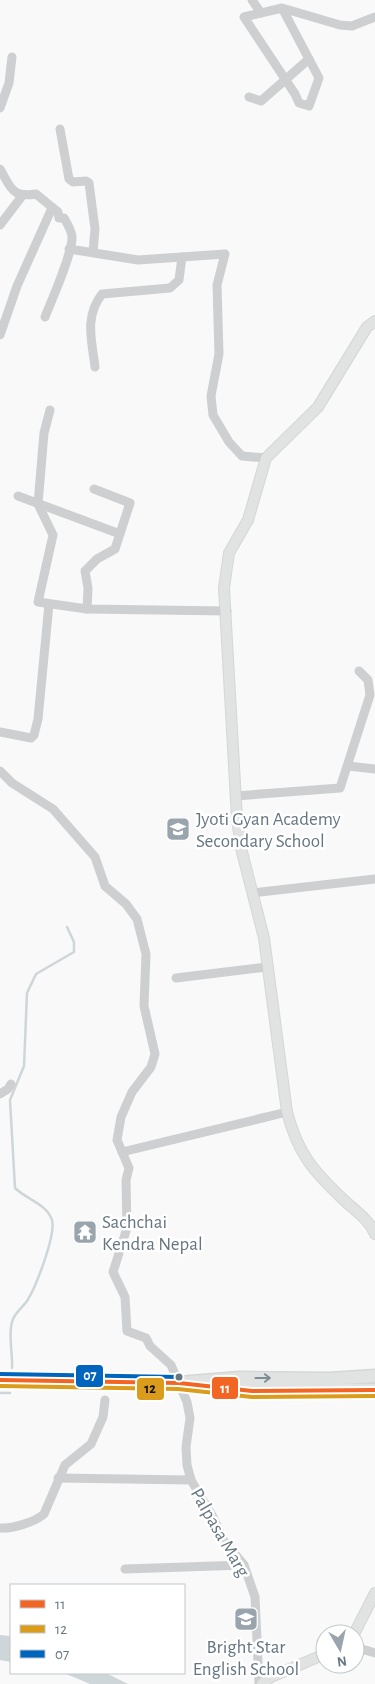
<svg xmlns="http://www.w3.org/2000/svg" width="375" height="1684" font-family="'Alegreya Sans',sans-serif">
	<rect width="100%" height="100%" fill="#f9f9f9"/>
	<g fill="#ced6d9">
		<path d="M0 1635 11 1636V1662L0 1660Z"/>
		<path d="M64 1673H106L128 1684H90Z"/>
	</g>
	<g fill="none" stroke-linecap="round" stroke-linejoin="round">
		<g stroke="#ced6d9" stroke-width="2.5">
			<path d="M12 1368C13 1354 8 1336 12 1322 14 1313 22 1308 27 1301 36 1287 56 1235 52 1220 47 1204 26 1199 15 1188L10 1100 24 1066 27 993 36 974 74 952V942L67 927"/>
			<path d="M0 1393H10"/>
		</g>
		<g stroke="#d5d6d7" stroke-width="12">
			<g id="major">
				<path d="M375 321 367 327 318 407 266 458 248 520 229 553 224 588 237 819 241 848 264 938 287 1112C298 1155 315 1173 346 1202 357 1212 370 1221 375 1234"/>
				<path d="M354 1634 375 1593"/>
				<path d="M262 1684 271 1677 325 1654"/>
			</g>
		</g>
		<g stroke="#d5d6d6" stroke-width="15">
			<g id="highway">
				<path d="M0 1380 179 1383 239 1378 329 1379 375 1376"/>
				<path d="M189 1385 240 1390H375"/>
			</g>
		</g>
		<g stroke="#cecfd0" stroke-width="9">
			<path d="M252 0 261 13"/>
			<path d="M282 8 319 78 309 106 299 103 295 94 244 17 282 8 340 25 352 26 375 17"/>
			<path d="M249 97 261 101 309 59"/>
			<path d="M0 108 9 83 12 57"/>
			<path d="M60 129 69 179 73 182 86 181 89 183 95 229 93 252"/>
			<path d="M0 169C11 188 12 198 36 194L58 212 59 218H64C67 223 71 230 72 236 73 253 52 299 45 317"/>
			<path d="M0 225 22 196"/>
			<path d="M69 249 138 260 225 254 217 285 219 354 211 396 213 415 229 442 242 456 266 458"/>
			<path d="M0 335 17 286 52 208"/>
			<path d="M95 367C92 341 84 317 102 294L170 288 179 280 182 257"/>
			<path d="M50 410 44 433 38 504 53 535 38 602 87 609 227 611"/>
			<path d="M18 496 120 534"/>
			<path d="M87 609 88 588 85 571 97 559 115 549 130 503 94 489"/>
			<path d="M0 732 31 738 34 735 38 719 49 604"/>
			<path d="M348 766 375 769"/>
			<path d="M0 771 12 783 53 809 95 857 105 886 126 904 137 919 146 954 144 1006 155 1054 151 1067 132 1092 121 1117 117 1140 129 1168 126 1180 127 1228 113 1272 125 1297 127 1331 146 1338 150 1346 171 1365 187 1402 190 1418 186 1447 187 1465 191 1480 213 1517 224 1541 244 1565 255 1597 259 1684"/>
			<path d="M235 796 340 788 370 695 368 680 359 671"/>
			<path d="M252 893 375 879"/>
			<path d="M176 978 267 967"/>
			<path d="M0 1094 8 1089 11 1084"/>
			<path d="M122 1152 287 1112"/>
			<path d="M58 1478 191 1480"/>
			<path d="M0 1528C12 1529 35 1522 44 1514L65 1465 91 1444 103 1417 105 1400"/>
			<path d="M125 1569 244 1565"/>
			<path d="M355 1647 375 1653"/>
		</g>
		<use href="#major" stroke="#e1e2e2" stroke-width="10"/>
		<use href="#highway" stroke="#e1e2e2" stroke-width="12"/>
		<g stroke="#fff" stroke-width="8">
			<path id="bus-1" d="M0 1380 179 1383 252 1391 375 1390"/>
		</g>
		<g stroke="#fff" stroke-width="8">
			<path id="bus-2" d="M0 1386 178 1389 252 1397 375 1396"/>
		</g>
		<g stroke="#fff" stroke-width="8">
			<path id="bus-3" d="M0 1374 179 1377"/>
		</g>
		<use href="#bus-1" stroke="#f26522" stroke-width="4"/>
		<use href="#bus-2" stroke="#da9c1a" stroke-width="4"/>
		<use href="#bus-3" stroke="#0065bd" stroke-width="4"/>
	</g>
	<defs><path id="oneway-shaft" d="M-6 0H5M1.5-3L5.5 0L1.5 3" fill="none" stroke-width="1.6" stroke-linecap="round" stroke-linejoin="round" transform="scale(1.25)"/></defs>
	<use stroke="#7e8c96" href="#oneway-shaft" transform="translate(263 1378)"/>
	<defs>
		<g id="school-square" transform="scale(1.25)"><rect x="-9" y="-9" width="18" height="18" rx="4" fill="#99a4ac" stroke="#fff"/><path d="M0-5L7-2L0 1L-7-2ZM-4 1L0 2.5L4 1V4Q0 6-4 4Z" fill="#fff"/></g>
		<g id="temple-square" transform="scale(1.25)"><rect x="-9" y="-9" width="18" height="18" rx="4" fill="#99a4ac" stroke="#fff"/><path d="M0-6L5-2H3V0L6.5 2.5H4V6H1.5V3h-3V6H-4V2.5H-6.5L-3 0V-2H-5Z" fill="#fff"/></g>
	</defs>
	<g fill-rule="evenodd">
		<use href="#school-square" x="178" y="829"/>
		<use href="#temple-square" x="85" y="1232"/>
		<use href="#school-square" x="246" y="1619"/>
	</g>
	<circle fill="#657683" stroke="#fff" stroke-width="2" cx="179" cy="1377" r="4.5"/>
	<g text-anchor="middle" stroke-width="5" stroke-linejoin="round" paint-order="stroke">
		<g font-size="19" fill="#657683" stroke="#fff" text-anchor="start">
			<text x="196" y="825">Jyoti Gyan Academy<tspan x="196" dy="22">Secondary School</tspan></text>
			<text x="102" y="1228">Sachchai<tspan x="102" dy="22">Kendra Nepal</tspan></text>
			<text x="246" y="1653" text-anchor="middle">Bright Star<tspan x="246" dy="22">English School</tspan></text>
		</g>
		<g font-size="19" fill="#657683" stroke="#fff">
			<text transform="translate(221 1532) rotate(60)" y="7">Palpasa Marg</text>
		</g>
	</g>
	<g stroke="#fff" stroke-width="2">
		<rect x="75" y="1364" width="29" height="24" rx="5" fill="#0065bd"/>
		<rect x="211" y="1376" width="28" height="24" rx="5" fill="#f26522"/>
		<rect x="136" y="1377" width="29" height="24" rx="5" fill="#da9c1a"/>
	</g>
	<g font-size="14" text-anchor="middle" font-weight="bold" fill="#fff">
		<text x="90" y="1380">07</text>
		<text x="225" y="1393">11</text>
	</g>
	<g font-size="14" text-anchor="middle" font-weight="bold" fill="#111">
		<text x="150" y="1393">12</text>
	</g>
	<rect x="10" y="1584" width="175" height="90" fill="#ffffff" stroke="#c1c8cd"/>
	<rect x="20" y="1600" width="25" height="8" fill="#f26522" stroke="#c1c8cd"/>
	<text x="55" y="1609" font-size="15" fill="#657683">11</text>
	<rect x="20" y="1625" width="25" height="8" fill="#da9c1a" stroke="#c1c8cd"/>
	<text x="55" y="1634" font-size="15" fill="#657683">12</text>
	<rect x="20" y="1650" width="25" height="8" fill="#0065bd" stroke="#c1c8cd"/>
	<text x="55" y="1659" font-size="15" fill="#657683">07</text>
	<g transform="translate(340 1649) rotate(171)"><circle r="24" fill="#ffffff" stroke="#c1c8cd"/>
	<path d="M0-4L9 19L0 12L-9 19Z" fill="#99a4ac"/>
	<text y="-8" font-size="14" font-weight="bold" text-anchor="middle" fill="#657683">N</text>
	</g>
</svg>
